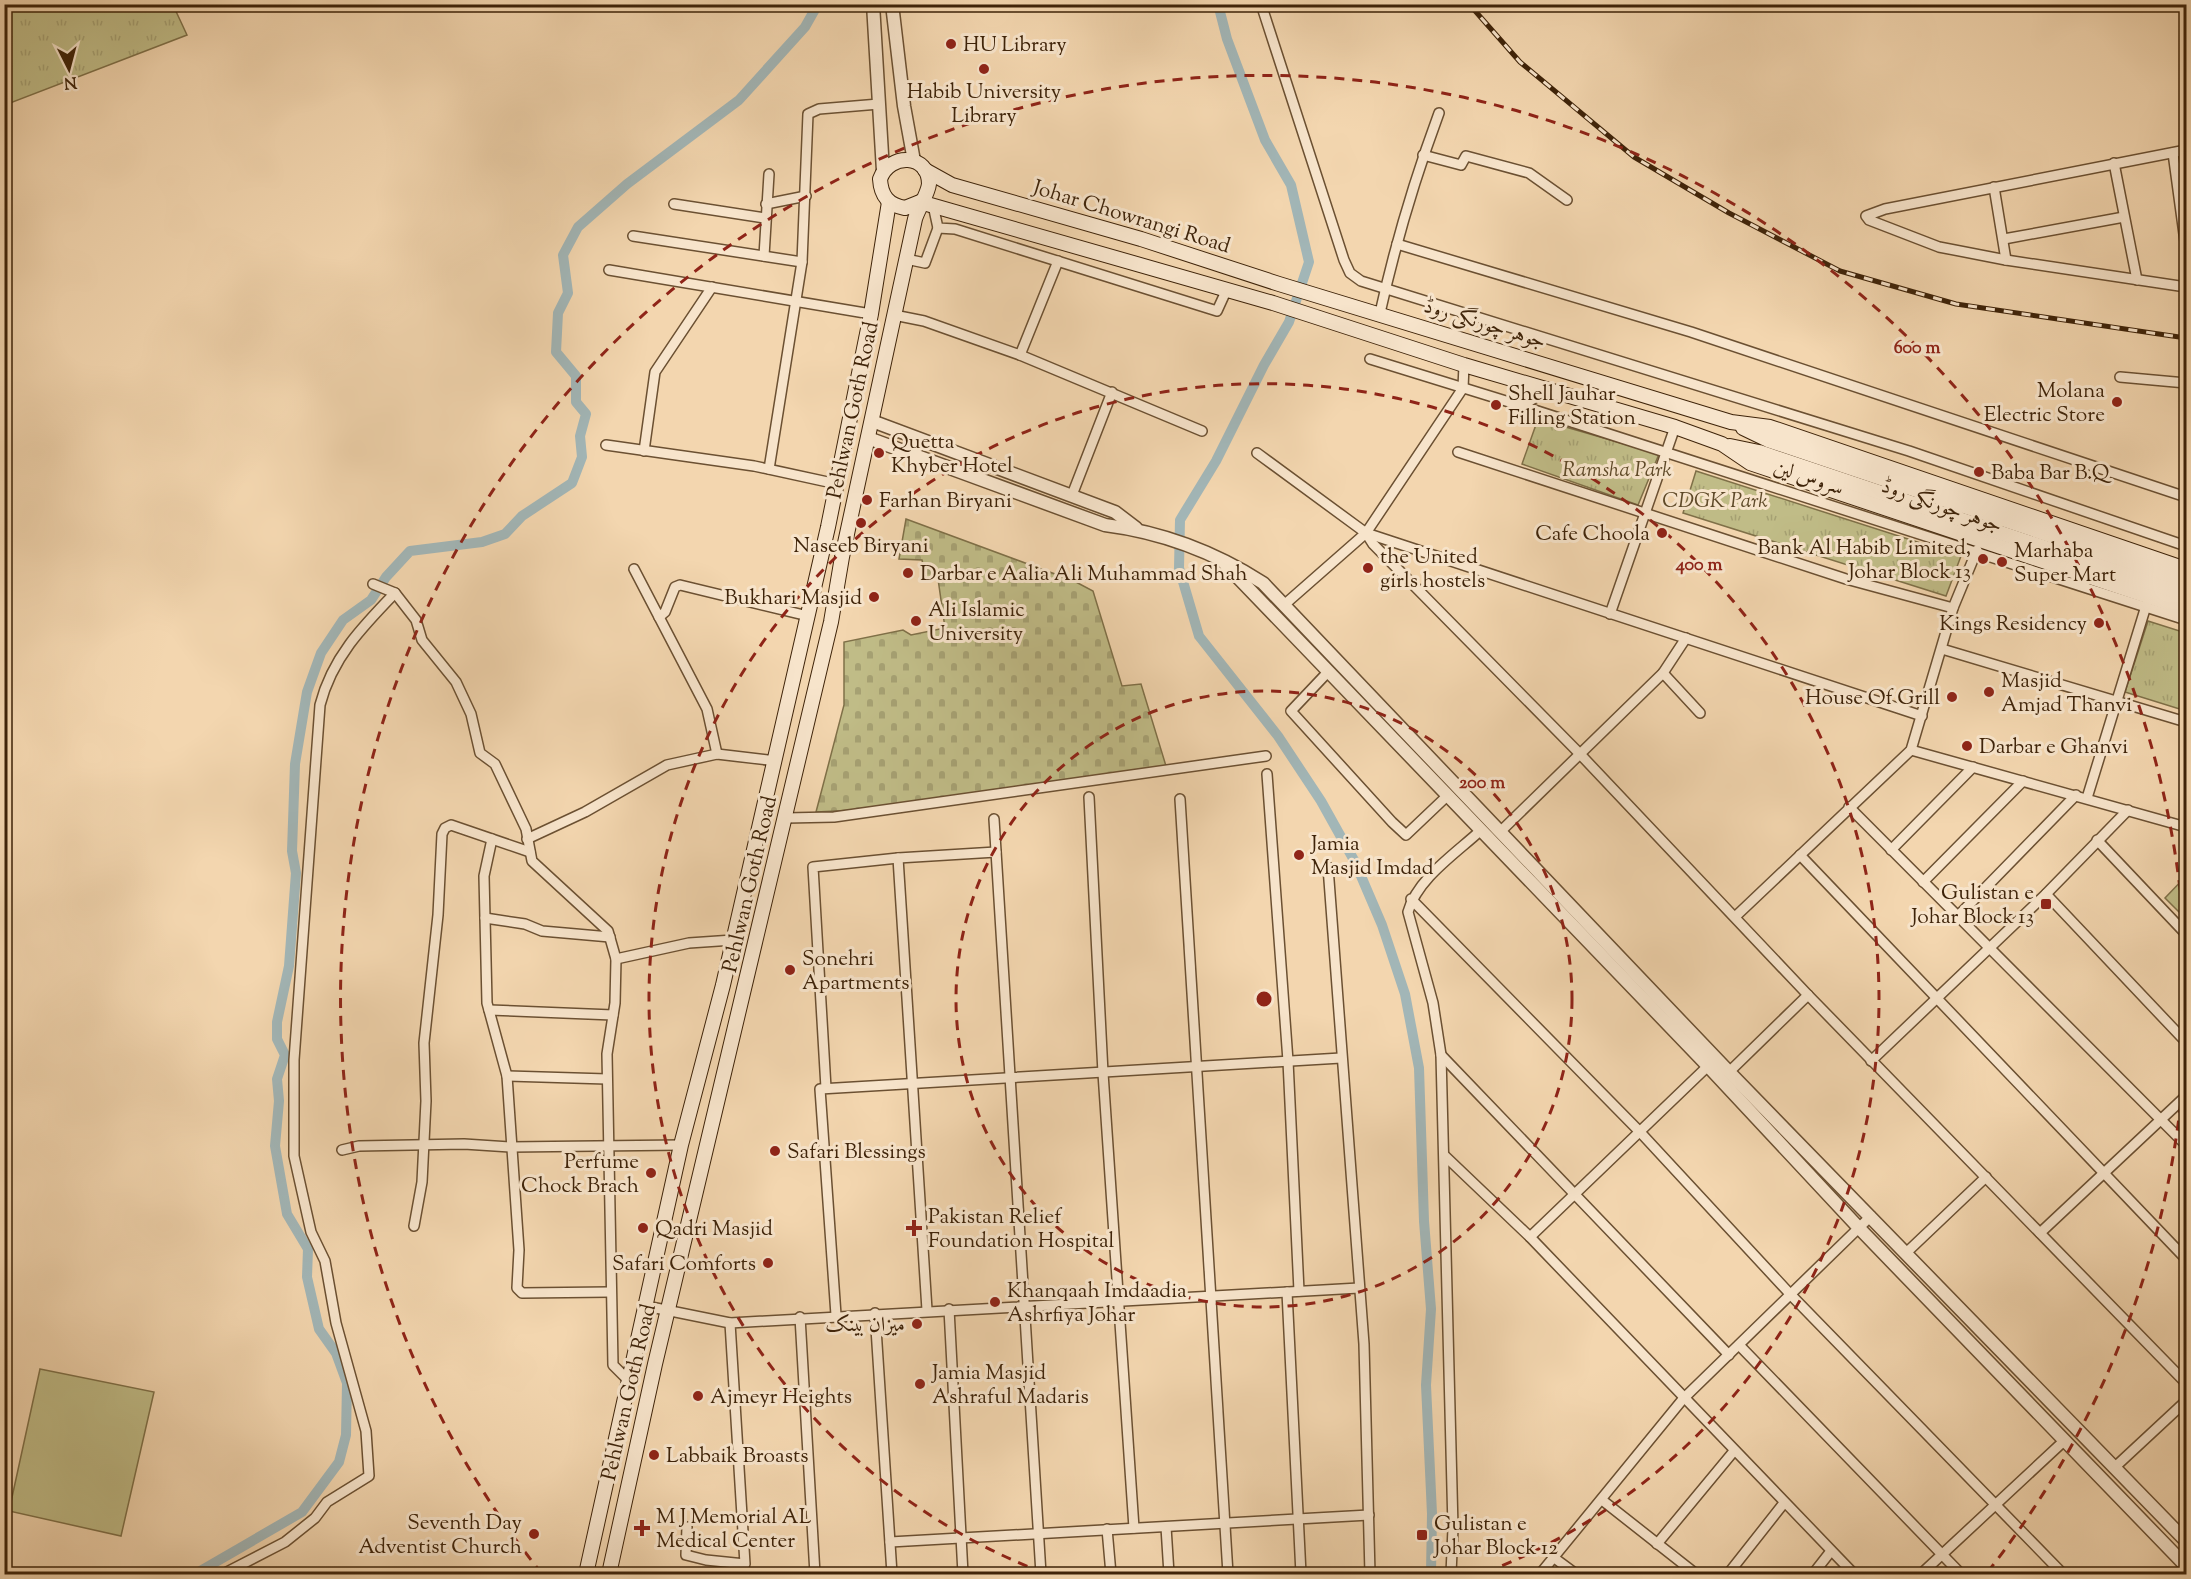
<svg xmlns="http://www.w3.org/2000/svg" width="2191" height="1579" font-family="'Sorts Mill Goudy',Amiri,serif">
	<defs>
		<pattern id="grass-tufts" width="24" height="20" patternUnits="userSpaceOnUse" patternTransform="scale(1.5)"><rect width="24" height="20" fill="#c0bc87"/><path d="M3 7l-1-3M5 7V3M7 7l1-3M15 17l-1-3M17 17v-4M19 17l1-3" fill="none" stroke="#a6a173"/></pattern>
		<pattern id="cemetery-stones" width="16" height="16" patternUnits="userSpaceOnUse" patternTransform="scale(1.5)"><rect width="16" height="16" fill="#c0bc87"/><path d="M2 7V4a2 2 0 0 1 4 0v3zM10 15v-3a2 2 0 0 1 4 0v3z" fill="#a6a173"/></pattern>
	</defs>
	<rect width="100%" height="100%" fill="#f3d6af"/>
	<filter id="stains"><feTurbulence type="fractalNoise" baseFrequency=".00333" numOctaves="4"/><feColorMatrix values="0 0 0 0 .2 0 0 0 0 .09 0 0 0 0 .02 0 0 0 .5 -.17"/></filter>
	<radialGradient id="worn" r=".72"><stop offset=".6" stop-color="#630" stop-opacity="0"/><stop offset="1" stop-color="#630" stop-opacity=".3"/></radialGradient>
	<g fill="url(#grass-tufts)" stroke="#7f7048" stroke-width="1.5">
		<path d="M5 4 173 5 187 35 5 105Z"/>
		<path d="M1538 419 1659 454 1638 505 1522 464Z"/>
		<path d="M1696 471 1961 556 1946 596 1683 513Z"/>
		<path d="M2148 621 2186 633V711L2125 692Z"/>
		<path d="M2186 876V919L2165 898Z"/>
	</g>
	<path fill="url(#cemetery-stones)" stroke="#7f7048" stroke-width="1.5" d="M906 519 1074 581 1093 591 1122 686 1141 684 1166 766 856 810 816 812 844 705V642L903 630 911 635 945 628 938 579 926 578 922 560 899 559Z"/>
	<path fill="#c0bc87" stroke="#7f7048" stroke-width="1.5" d="M40 1369 154 1392 121 1536 9 1511Z"/>
	<g fill="none" stroke-linecap="round" stroke-linejoin="round">
		<g stroke="#a2b6b7" stroke-width="10">
			<path d="M1218 4 1227 39 1265 140 1291 185 1309 262 1289 322 1264 365 1216 461 1180 520 1179 568 1199 636 1278 736 1321 801 1355 862 1382 925 1405 994 1419 1068 1424 1221 1431 1309 1426 1385 1432 1514 1431 1574"/>
			<path d="M195 1574 302 1512 339 1462 346 1435 347 1383 336 1353 319 1329 307 1277 308 1249 287 1214 275 1146 279 1101 277 1079 285 1055 277 1039V1022L289 966 296 873 292 851 295 764 307 692 321 653 343 620 371 600 386 577 410 551 482 542 505 534 522 516 572 483 582 457 580 436 586 414 576 402V376L556 352 558 313 568 293 563 255 578 227 627 184 739 100 805 27 818 4"/>
		</g>
		<g stroke="#6b5032" stroke-width="12">
			<g id="minor">
				<path d="M1261 4 1344 260 1350 273 1361 281 1909 451 2186 546"/>
				<path d="M2186 150 1885 209 1866 216 1869 220 1939 247 2006 260 2186 287"/>
				<path d="M2173 153 2186 249"/>
				<path d="M1423 155 1461 165 1466 156 1529 173 1567 200"/>
				<path d="M2114 163 2137 280"/>
				<path d="M1994 187 2006 260"/>
				<path d="M674 204 765 218"/>
				<path d="M766 204 806 196"/>
				<path d="M933 205 938 228 955 229 1217 311 1227 289"/>
				<path d="M633 236 802 262"/>
				<path d="M2004 239 2124 217"/>
				<path d="M1397 244 1691 332 2186 497"/>
				<path d="M764 256 769 174"/>
				<path d="M906 259 925 263 938 228"/>
				<path d="M1058 261 1020 355 1202 431"/>
				<path d="M609 270 871 314"/>
				<path d="M1380 313C1395 245 1415 178 1439 113"/>
				<path d="M894 315 924 321 1020 355"/>
				<path d="M1370 359 1522 406 1549 389"/>
				<path d="M2120 377 2186 383"/>
				<path d="M1522 406 2186 620"/>
				<path d="M606 445 754 466 837 484"/>
				<path d="M644 451 655 372 712 287"/>
				<path d="M1458 452 1846 579 1953 608"/>
				<path d="M1257 453 1366 533 1922 716"/>
				<path d="M769 469 802 262 808 114 819 109 879 104"/>
				<path d="M1072 495 1112 392"/>
				<path d="M1366 533 1373 544 1579 753 1808 995 2186 1383"/>
				<path d="M634 569 707 709 717 754"/>
				<path d="M373 584 395 593 416 620 422 640 456 682 471 714 480 753 495 764 526 829 532 861 608 931 616 959 615 1003 607 1054 613 1365 628 1380"/>
				<path d="M1284 605 1366 533 1463 388 1464 365"/>
				<path d="M1610 614 1675 427"/>
				<path d="M659 617 665 612 675 587 680 585 808 616"/>
				<path d="M1942 649 2186 722"/>
				<path d="M1327 673 1291 711 1392 822 1406 835 1446 797"/>
				<path d="M1663 673 1700 713"/>
				<path d="M1911 750 2186 827"/>
				<path d="M1267 774 1288 1061 1299 1291"/>
				<path d="M1089 797 1103 1073 1134 1528"/>
				<path d="M2087 798 2146 606"/>
				<path d="M1180 799 1228 1574"/>
				<path d="M1849 807 2186 1145"/>
				<path d="M786 818 834 817 1266 756"/>
				<path d="M994 819 1041 1574"/>
				<path d="M1501 831 1663 673 1686 638"/>
				<path d="M492 839 484 876 487 1003 507 1076 519 1250 517 1288 522 1293 610 1292"/>
				<path d="M527 839 585 812 667 765 717 754 776 761"/>
				<path d="M2097 840 2186 934"/>
				<path d="M1891 850 1973 767"/>
				<path d="M1800 855 2186 1259"/>
				<path d="M898 858 927 1310"/>
				<path d="M1328 867 1364 1344 1370 1574"/>
				<path d="M1923 882 2023 781"/>
				<path d="M2046 894 2186 1042"/>
				<path d="M1411 899 1640 1132 1791 1295 2063 1574"/>
				<path d="M1736 916 1911 750 1953 608 1977 550"/>
				<path d="M1957 917 2076 795"/>
				<path d="M485 918 525 924 542 931 610 937"/>
				<path d="M616 959 689 943 733 940"/>
				<path d="M489 1010 613 1015"/>
				<path d="M1441 1055 1729 1355"/>
				<path d="M1871 1061 2046 894 2128 810"/>
				<path d="M1729 1072 1808 995"/>
				<path d="M507 1076 607 1079"/>
				<path d="M826 1088 813 867 898 858 996 852"/>
				<path d="M342 1150 359 1146 464 1144 511 1147 681 1145"/>
				<path d="M1445 1156 1530 1237 1854 1574"/>
				<path d="M414 1226 422 1182 426 1101 424 1043 438 915 442 834 445 828 451 825 530 852"/>
				<path d="M2040 1233 2186 1096"/>
				<path d="M1530 1237 1708 1066"/>
				<path d="M1906 1253 1986 1177"/>
				<path d="M1287 1292 1301 1574"/>
				<path d="M646 1306 730 1323"/>
				<path d="M949 1309 963 1574"/>
				<path d="M875 1313 892 1574"/>
				<path d="M836 1315 820 1089 1341 1058"/>
				<path d="M800 1317 815 1574"/>
				<path d="M1739 1345 1961 1574"/>
				<path d="M2115 1467 2186 1401"/>
				<path d="M1602 1500 1696 1574"/>
				<path d="M687 1527 686 1555 706 1560 745 1564 730 1323 1359 1288"/>
				<path d="M1166 1527 1169 1574"/>
				<path d="M1107 1529 1111 1574"/>
				<path d="M890 1542 1369 1515"/>
				<path d="M1657 1544 1734 1451"/>
				<path d="M1553 1557 1576 1574"/>
				<path d="M223 1574 285 1542 315 1518 327 1502 369 1476 366 1431 336 1323 325 1261 311 1232 294 1156V1060L320 705C332 658 362 627 395 593"/>
				<path d="M1451 1574 1453 1528 1441 1055 1433 1003 1408 912C1417 879 1455 854 1480 831"/>
				<path d="M1540 1574 1683 1399 1871 1216"/>
				<path d="M1728 1574 1784 1503"/>
				<path d="M1813 1574 1831 1551"/>
				<path d="M1921 1574 2065 1440"/>
			</g>
		</g>
		<g stroke="#6b5032" stroke-width="15">
			<g id="tertiary">
				<path d="M873 4 883 171"/>
				<path d="M892 4 904 106 914 161"/>
				<path d="M872 421 1115 512 1136 528"/>
				<path d="M868 438 1105 525C1161 532 1216 553 1263 583L1729 1072 2186 1541"/>
				<path d="M1225 564 1708 1066 1859 1228 2186 1566"/>
			</g>
		</g>
		<g stroke="#3e2309" stroke-width="16">
			<g id="secondary">
				<path d="M925 170 952 185 1141 239 1279 284 1731 422 1770 427 2186 569"/>
				<path d="M920 202 1273 303 1464 365 1675 427 1722 444 1750 463 2186 609"/>
				<path d="M1743 428 1768 440 2186 581"/>
				<path d="M1730 446 1759 452 2186 595"/>
				<path d="M586 1574 681 1145 723 985 828 527 871 314 889 202"/>
				<path d="M609 1574 655 1364 831 622 842 557 915 219C918 209 928 194 929 184 929 154 890 152 880 179 881 196 888 205 905 208L920 202"/>
			</g>
		</g>
		<use href="#minor" stroke="#f7e4cb" stroke-width="9"/>
		<use href="#tertiary" stroke="#f7e4cb" stroke-width="12"/>
		<use href="#secondary" stroke="#f7e4cb" stroke-width="14"/>
		<g stroke="#3e2309" stroke-width="5">
			<path id="rail" d="M1469 4 1520 62 1634 157 1729 213 1840 271 1956 304 2186 338"/>
		</g>
		<use href="#rail" stroke="#f7e4cb" stroke-width="3" stroke-dasharray="9" stroke-linecap="butt"/>
	</g>
	<g fill="none" stroke="#8f2418" stroke-width="3" stroke-dasharray="10 8">
		<circle cx="1264" cy="999" r="308"/>
		<path d="M1044 1573A615 615 0 1 1 1484 1573"/>
		<path d="M2186 1031A923 923 0 0 1 1986 1574M542 1574A923 923 0 1 1 2186 967"/>
	</g>
	<g fill="#8f2418" stroke="#f7e4cb" stroke-width="2">
		<circle cx="951" cy="44" r="6"/>
		<circle cx="984" cy="69" r="6"/>
		<circle cx="2117" cy="402" r="6"/>
		<circle cx="1496" cy="405" r="6"/>
		<circle cx="879" cy="453" r="6"/>
		<circle cx="1979" cy="472" r="6"/>
		<circle cx="867" cy="500" r="6"/>
		<circle cx="861" cy="523" r="6"/>
		<circle cx="1662" cy="533" r="6"/>
		<circle cx="1983" cy="559" r="6"/>
		<circle cx="2002" cy="562" r="6"/>
		<circle cx="1368" cy="568" r="6"/>
		<circle cx="908" cy="573" r="6"/>
		<circle cx="874" cy="597" r="6"/>
		<circle cx="916" cy="621" r="6"/>
		<circle cx="2099" cy="623" r="6"/>
		<circle cx="1989" cy="692" r="6"/>
		<circle cx="1952" cy="697" r="6"/>
		<circle cx="1967" cy="746" r="6"/>
		<circle cx="1299" cy="855" r="6"/>
		<rect x="2040" y="898" width="12" height="12" rx="3"/>
		<circle cx="790" cy="970" r="6"/>
		<circle cx="775" cy="1151" r="6"/>
		<circle cx="651" cy="1173" r="6"/>
		<circle cx="643" cy="1228" r="6"/>
		<path d="M911 1219h6v6h6v6h-6v6h-6v-6h-6v-6h6z"/>
		<circle cx="768" cy="1263" r="6"/>
		<circle cx="995" cy="1302" r="6"/>
		<circle cx="917" cy="1324" r="6"/>
		<circle cx="920" cy="1384" r="6"/>
		<circle cx="698" cy="1396" r="6"/>
		<circle cx="654" cy="1455" r="6"/>
		<path d="M639 1519h6v6h6v6h-6v6h-6v-6h-6v-6h6z"/>
		<circle cx="534" cy="1534" r="6"/>
		<rect x="1416" y="1529" width="12" height="12" rx="3"/>
	</g>
	<g text-anchor="middle" stroke-width="6" stroke-linejoin="round" paint-order="stroke">
		<g font-size="21" fill="#3e2309" stroke="#f7e4cb" text-anchor="start">
			<text x="963" y="51">HU Library</text>
			<text x="984" y="98" text-anchor="middle">Habib University<tspan x="984" dy="24">Library</tspan></text>
			<text x="2105" y="397" text-anchor="end">Molana<tspan x="2105" dy="24">Electric Store</tspan></text>
			<text x="1508" y="400">Shell Jauhar<tspan x="1508" dy="24">Filling Station</tspan></text>
			<text x="891" y="448">Quetta<tspan x="891" dy="24">Khyber Hotel</tspan></text>
			<text x="1991" y="479">Baba Bar B.Q</text>
			<text x="879" y="507">Farhan Biryani</text>
			<text x="1650" y="540" text-anchor="end">Cafe Choola</text>
			<text x="861" y="552" text-anchor="middle">Naseeb Biryani</text>
			<text x="1971" y="554" text-anchor="end">Bank Al Habib Limited,<tspan x="1971" dy="24">Johar Block 13</tspan></text>
			<text x="2014" y="557">Marhaba<tspan x="2014" dy="24">Super Mart</tspan></text>
			<text x="1380" y="563">the United<tspan x="1380" dy="24">girls hostels</tspan></text>
			<text x="920" y="580">Darbar e Aalia Ali Muhammad Shah</text>
			<text x="862" y="604" text-anchor="end">Bukhari Masjid</text>
			<text x="928" y="616">Ali Islamic<tspan x="928" dy="24">University</tspan></text>
			<text x="2087" y="630" text-anchor="end">Kings Residency</text>
			<text x="2001" y="687">Masjid<tspan x="2001" dy="24">Amjad Thanvi</tspan></text>
			<text x="1940" y="704" text-anchor="end">House Of Grill</text>
			<text x="1979" y="753">Darbar e Ghanvi</text>
			<text x="1311" y="850">Jamia<tspan x="1311" dy="24">Masjid Imdad</tspan></text>
			<text x="2034" y="899" text-anchor="end">Gulistan e<tspan x="2034" dy="24">Johar Block 13</tspan></text>
			<text x="802" y="965">Sonehri<tspan x="802" dy="24">Apartments</tspan></text>
			<text x="787" y="1158">Safari Blessings</text>
			<text x="639" y="1168" text-anchor="end">Perfume<tspan x="639" dy="24">Chock Brach</tspan></text>
			<text x="928" y="1223">Pakistan Relief<tspan x="928" dy="24">Foundation Hospital</tspan></text>
			<text x="655" y="1235">Qadri Masjid</text>
			<text x="756" y="1270" text-anchor="end">Safari Comforts</text>
			<text x="1007" y="1297">Khanqaah Imdaadia<tspan x="1007" dy="24">Ashrfiya Johar</tspan></text>
			<text x="905" y="1331" text-anchor="end">میزان بینک</text>
			<text x="932" y="1379">Jamia Masjid<tspan x="932" dy="24">Ashraful Madaris</tspan></text>
			<text x="710" y="1403">Ajmeyr Heights</text>
			<text x="666" y="1462">Labbaik Broasts</text>
			<text x="656" y="1523">M J Memorial AL<tspan x="656" dy="24">Medical Center</tspan></text>
			<text x="522" y="1529" text-anchor="end">Seventh Day<tspan x="522" dy="24">Adventist Church</tspan></text>
			<text x="1434" y="1530">Gulistan e<tspan x="1434" dy="24">Johar Block 12</tspan></text>
		</g>
		<g font-size="21" fill="#3e2309" stroke="#f7e4cb">
			<text transform="translate(1132 216) rotate(17)" y="7">Johar Chowrangi Road</text>
			<text transform="translate(1485 323) rotate(17)" y="7">جوہر چورنگی روڈ</text>
			<text transform="translate(852 410) rotate(-78)" y="7">Pehlwan Goth Road</text>
			<text transform="translate(1809 477) rotate(18)" y="7">سروس لین</text>
			<text transform="translate(1942 505) rotate(19)" y="7">جوہر چورنگی روڈ</text>
			<text transform="translate(749 884) rotate(-77)" y="7">Pehlwan Goth Road</text>
			<text transform="translate(628 1392) rotate(-77)" y="7">Pehlwan Goth Road</text>
		</g>
		<g font-size="21" font-style="italic" fill="#5e4928" stroke="#f7e4cb">
			<text x="1617" y="476">Ramsha Park</text>
			<text x="1715" y="507">CDGK Park</text>
		</g>
	</g>
	<circle cx="1264" cy="999" r="9" fill="#8f2418" stroke="#f7e4cb" stroke-width="3"/>
	<g font-size="18" text-anchor="middle" font-weight="bold" fill="#8f2418" stroke="#f7e4cb" stroke-width="6" stroke-linejoin="round" paint-order="stroke">
		<text x="1917" y="353">600 m</text>
		<text x="1699" y="570">400 m</text>
		<text x="1482" y="788">200 m</text>
	</g>
	<rect width="2191" height="1579" fill="none" stroke="#f3d6af" stroke-width="24"/>
	<rect x="6" y="6" width="2179" height="1567" fill="none" stroke="#3e2309" stroke-width="3"/>
	<rect x="12" y="12" width="2167" height="1555" fill="none" stroke="#3e2309" stroke-width="1.5"/>
	<g transform="translate(69 69) rotate(174)" stroke="#f7e4cb" stroke-width="4.5" paint-order="stroke">
	<path d="M0-4.5L10 22L0 15L-10 22Z" fill="#3e2309"/>
	<text y="-9" font-size="16" font-weight="bold" text-anchor="middle" fill="#3e2309">N</text>
	</g>
	<rect width="100%" height="100%" filter="url(#stains)"/>
	<rect width="100%" height="100%" fill="url(#worn)"/>
</svg>
